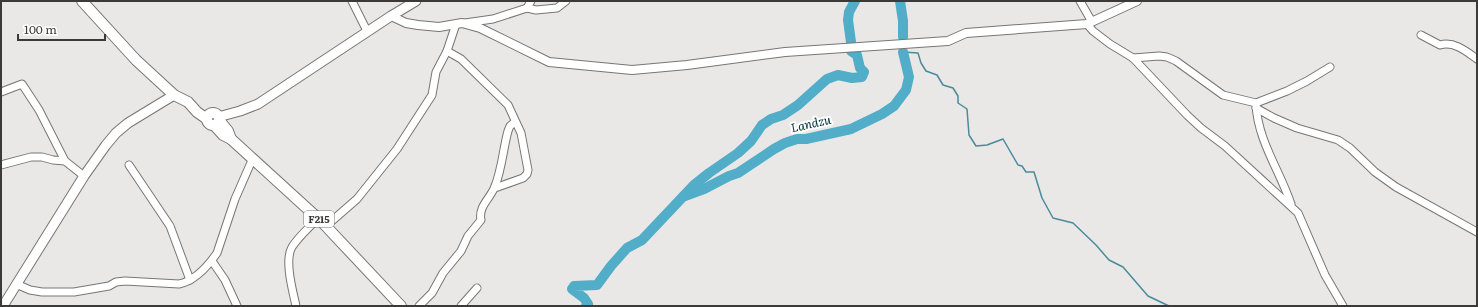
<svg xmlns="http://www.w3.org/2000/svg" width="1478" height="307" font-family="Literata,serif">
	<rect width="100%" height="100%" fill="#eae8e6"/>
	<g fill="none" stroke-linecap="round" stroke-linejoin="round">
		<path stroke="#4a8a9d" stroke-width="1.5" d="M903 52 918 53 921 63 926 71 937 75 943 85 953 88 958 96V103L967 109 969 135 976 146 987 145 1003 139 1018 165 1022 166 1026 172H1034L1042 198 1053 218 1073 223 1096 245 1109 260 1123 267 1148 296 1169 306"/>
		<g stroke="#51adc8" stroke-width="10">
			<path d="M900 1 903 21V37"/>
			<path d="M851 42 848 20 849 12 855 1"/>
			<path d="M685 196 704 189 729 176 738 173 774 149 785 143 797 139H806L851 129 882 114 894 106 906 90 909 77 903 52"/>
			<path d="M586 306 588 304 584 298 572 289 574 286 597 285 611 266 627 248 642 240 694 185 709 173 738 153 751 141 762 125 771 119 783 115 798 105 827 79 838 75 852 78 862 77 864 72 860 68 857 55 851 51"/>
		</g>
		<g stroke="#787674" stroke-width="9">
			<g id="minor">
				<path d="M352 1 367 31"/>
				<path d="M1080 1 1092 22"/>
				<path d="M527 8 531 1"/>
				<path d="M465 23 493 19 527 8 536 10 557 8 566 1"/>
				<path d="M456 24 447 51 461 59 508 105 521 133 528 170 527 174 523 178 495 188"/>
				<path d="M1087 24 1093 31 1110 44 1133 58 1187 115 1201 128 1225 146 1298 213 1325 275 1343 306"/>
				<path d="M1421 35 1440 45C1454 41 1466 51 1477 59"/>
				<path d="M1133 58 1159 56 1167 57 1176 61 1223 95 1256 103 1287 91 1307 81 1330 67"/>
				<path d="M1 92 22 84 39 110 65 161"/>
				<path d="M1256 105C1258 141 1280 171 1291 204"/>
				<path d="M1256 108 1274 118 1297 128 1338 140 1350 148 1375 172 1396 187 1477 232"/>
				<path d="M1 165 31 157H42L53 160 65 161 84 176"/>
				<path d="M129 165 170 226 190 280"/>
				<path d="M326 226 357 199 397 149 432 95 436 72 447 51"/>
				<path d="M212 261 225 280 237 306"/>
				<path d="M16 284 30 290 42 292H74L109 286 116 282 125 281 179 284C194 281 208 266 217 253L235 199 253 158"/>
				<path d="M296 306C293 292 284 260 292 247 299 236 310 227 318 218"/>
				<path d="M419 306 432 293 443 273 461 251 468 236 481 220C478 206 491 198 495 186 502 169 503 149 508 131L510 126 515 122"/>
				<path d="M461 306 477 288"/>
			</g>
		</g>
		<g stroke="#787674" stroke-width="10">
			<path id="tertiary" d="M391 16 406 23 418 25 439 27 462 23 480 28 549 62 632 70 687 65 785 52 948 41 966 33 1087 24 1137 1"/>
		</g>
		<g stroke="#787674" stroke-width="11">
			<g id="secondary">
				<path d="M218 117 240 111 258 104 391 16 416 1"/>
				<path d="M3 306 84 176 106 145 116 133 128 123 174 95"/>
			</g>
		</g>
		<g stroke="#787674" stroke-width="12">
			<g id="primary">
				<path d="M82 1 136 60 174 95 188 102 197 112 207 119"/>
				<circle cx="213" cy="119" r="6"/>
				<path d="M219 120 228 131 231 139 322 222 401 306"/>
				<path d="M214 125 223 135 231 139"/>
			</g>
		</g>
		<use href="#minor" stroke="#fff" stroke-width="7"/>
		<use href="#tertiary" stroke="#fff" stroke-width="8"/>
		<use href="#secondary" stroke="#fff" stroke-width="9"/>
		<use href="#primary" stroke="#fff" stroke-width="10"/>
	</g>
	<g text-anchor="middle" stroke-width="4" stroke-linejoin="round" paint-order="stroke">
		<rect fill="#fff" stroke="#767574" stroke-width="1" x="304" y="211" width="30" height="16" rx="3"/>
		<g font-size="10" font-weight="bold" fill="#3b3a39">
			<text x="319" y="223">F215</text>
		</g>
		<g font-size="12" font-style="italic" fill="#02303b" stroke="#fff">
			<text transform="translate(811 124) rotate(-13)" y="4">Landzu</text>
		</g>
	</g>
	<rect width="1478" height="307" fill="none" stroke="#3b3a39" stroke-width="4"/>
	<path d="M18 34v6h87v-6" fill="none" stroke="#3b3a39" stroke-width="2"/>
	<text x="24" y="34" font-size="12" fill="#3b3a39" stroke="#ffffff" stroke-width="3" paint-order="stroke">100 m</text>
</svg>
